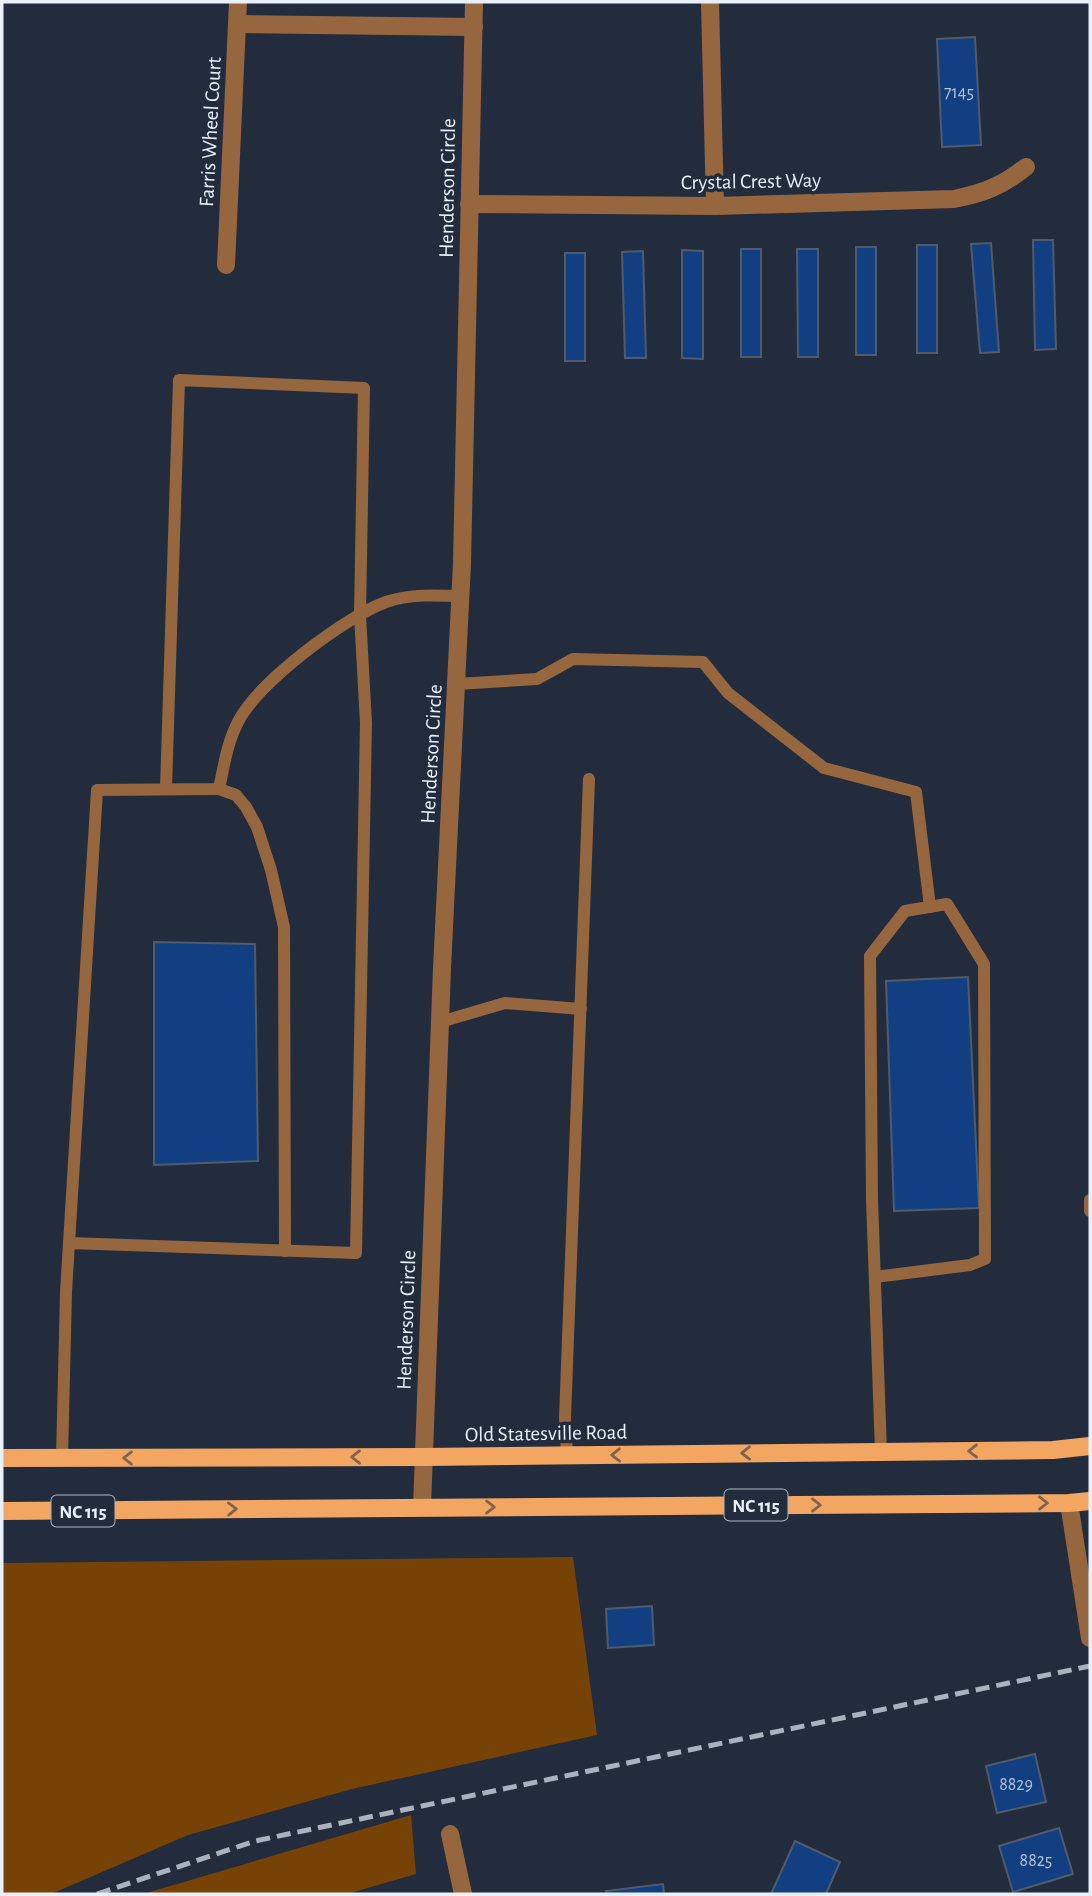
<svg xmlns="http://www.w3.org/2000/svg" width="1092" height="1896" font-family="'Alegreya Sans',sans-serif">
	<rect width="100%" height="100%" fill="#222c3d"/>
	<g fill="#774205">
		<path d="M573 1557 597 1735 352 1789 188 1835 51 1894H2V1563Z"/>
		<path d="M411 1815 416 1874 347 1894H143Z"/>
	</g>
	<g fill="#123f81" stroke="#4f5b6d" stroke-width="2">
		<path d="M975 37 981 145 942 147 937 39Z"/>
		<path d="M1033 240H1053L1056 349 1035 350Z"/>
		<path d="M991 243 999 352 980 353 971 244Z"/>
		<rect x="917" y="245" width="20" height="108"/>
		<rect x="856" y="247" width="20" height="108"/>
		<rect x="741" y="249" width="20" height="108"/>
		<path d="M797 249H818V357H798Z"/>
		<path d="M682 250 703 251V359L682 358Z"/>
		<path d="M643 251 646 358H625L622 252Z"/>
		<rect x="565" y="253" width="20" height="108"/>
		<path d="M154 942 255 944 258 1161 154 1165Z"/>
		<path d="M968 977 979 1208 894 1211 886 981Z"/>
		<path d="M652 1606 654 1645 608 1648 606 1609Z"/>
		<path d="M1035 1754 1046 1802 997 1813 986 1766Z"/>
		<path d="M1059 1828 1073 1874 1013 1892 999 1846Z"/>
		<path d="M795 1841 840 1862 826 1894H771Z"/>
		<path d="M663 1884 664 1894H607L606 1891Z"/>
	</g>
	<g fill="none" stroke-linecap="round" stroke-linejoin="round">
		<g stroke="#96673f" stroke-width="12">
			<path d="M457 684 537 679 573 659 703 662 728 693 824 768 916 792 930 907"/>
			<path d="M219 789 236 795 246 807 257 827 271 870 284 927 285 1251"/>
			<path d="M440 1022 505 1003 581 1009"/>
			<path d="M1090 1200V1211"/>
			<path d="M69 1243 356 1253 366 723 360 615 364 388 179 380 166 789"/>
			<path d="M875 1277 970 1265 985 1259 984 964 947 904 905 911 870 956 872 1199 881 1452"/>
			<path d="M567 1455 565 1418 589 779"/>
			<path d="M62 1458 66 1292 97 790 219 789C224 766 227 743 238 722 257 683 345 617 386 602 409 594 436 595 460 596"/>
		</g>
		<g stroke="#96673f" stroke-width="18">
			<path d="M710 2 715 206"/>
			<path d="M238 24 474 27"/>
			<path d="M469 204 715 206 954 199C984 193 1002 186 1026 167"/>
			<path d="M226 265 238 2"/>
			<path d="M1069 1503 1090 1638"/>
			<path d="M422 1507 442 968 462 563 474 2"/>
			<path d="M450 1834 463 1894"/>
		</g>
		<g stroke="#f3a662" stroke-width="18">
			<path d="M2 1458 424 1457 1053 1450 1090 1446"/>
			<path d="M2 1511 1069 1503 1090 1501"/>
		</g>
		<path stroke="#aab2bf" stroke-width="5" stroke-dasharray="14 7" stroke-linecap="butt" d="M97 1894 255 1841 1090 1666"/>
	</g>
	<defs><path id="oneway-chevron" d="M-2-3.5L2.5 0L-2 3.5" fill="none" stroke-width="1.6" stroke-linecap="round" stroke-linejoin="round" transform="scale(1.75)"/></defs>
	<g stroke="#80634e">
		<use href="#oneway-chevron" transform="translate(973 1451) rotate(179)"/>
		<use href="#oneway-chevron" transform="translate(746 1453) rotate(179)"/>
		<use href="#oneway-chevron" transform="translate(616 1455) rotate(179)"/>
		<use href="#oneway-chevron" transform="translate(356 1457) rotate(180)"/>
		<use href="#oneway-chevron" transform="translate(128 1458) rotate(180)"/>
		<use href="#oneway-chevron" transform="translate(1043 1503)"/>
		<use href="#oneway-chevron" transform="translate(816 1505)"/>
		<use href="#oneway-chevron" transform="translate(490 1507)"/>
		<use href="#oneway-chevron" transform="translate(232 1509) rotate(-1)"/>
	</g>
	<g text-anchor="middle" stroke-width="7" stroke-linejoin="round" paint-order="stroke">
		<g font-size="18" fill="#b3c4dc">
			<text x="959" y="98">7145</text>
			<text x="1016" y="1790">8829</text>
			<text x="1036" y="1866">8825</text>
		</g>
		<g fill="#222c3d" stroke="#adb5c2" stroke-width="2">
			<rect x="724.5" y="1489.5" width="63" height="31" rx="5"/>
			<rect x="51.5" y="1495.5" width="63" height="31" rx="5"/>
		</g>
		<g font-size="19" font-weight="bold" fill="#e9f0fb">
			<text x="756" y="1512">NC 115</text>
			<text x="83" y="1518">NC 115</text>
		</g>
		<g font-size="21" fill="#e9f0fb" stroke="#222c3d">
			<text transform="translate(210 132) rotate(-87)" y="7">Farris Wheel Court</text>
			<text transform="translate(751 181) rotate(-1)" y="7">Crystal Crest Way</text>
			<text transform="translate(447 188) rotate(-89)" y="7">Henderson Circle</text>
			<text transform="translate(431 754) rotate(-87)" y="7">Henderson Circle</text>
			<text transform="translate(406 1320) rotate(-88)" y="7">Henderson Circle</text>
			<text transform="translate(546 1433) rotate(-1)" y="7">Old Statesville Road</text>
		</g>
	</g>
	<rect width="1092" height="1896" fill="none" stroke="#e9f0fb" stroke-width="7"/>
</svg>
